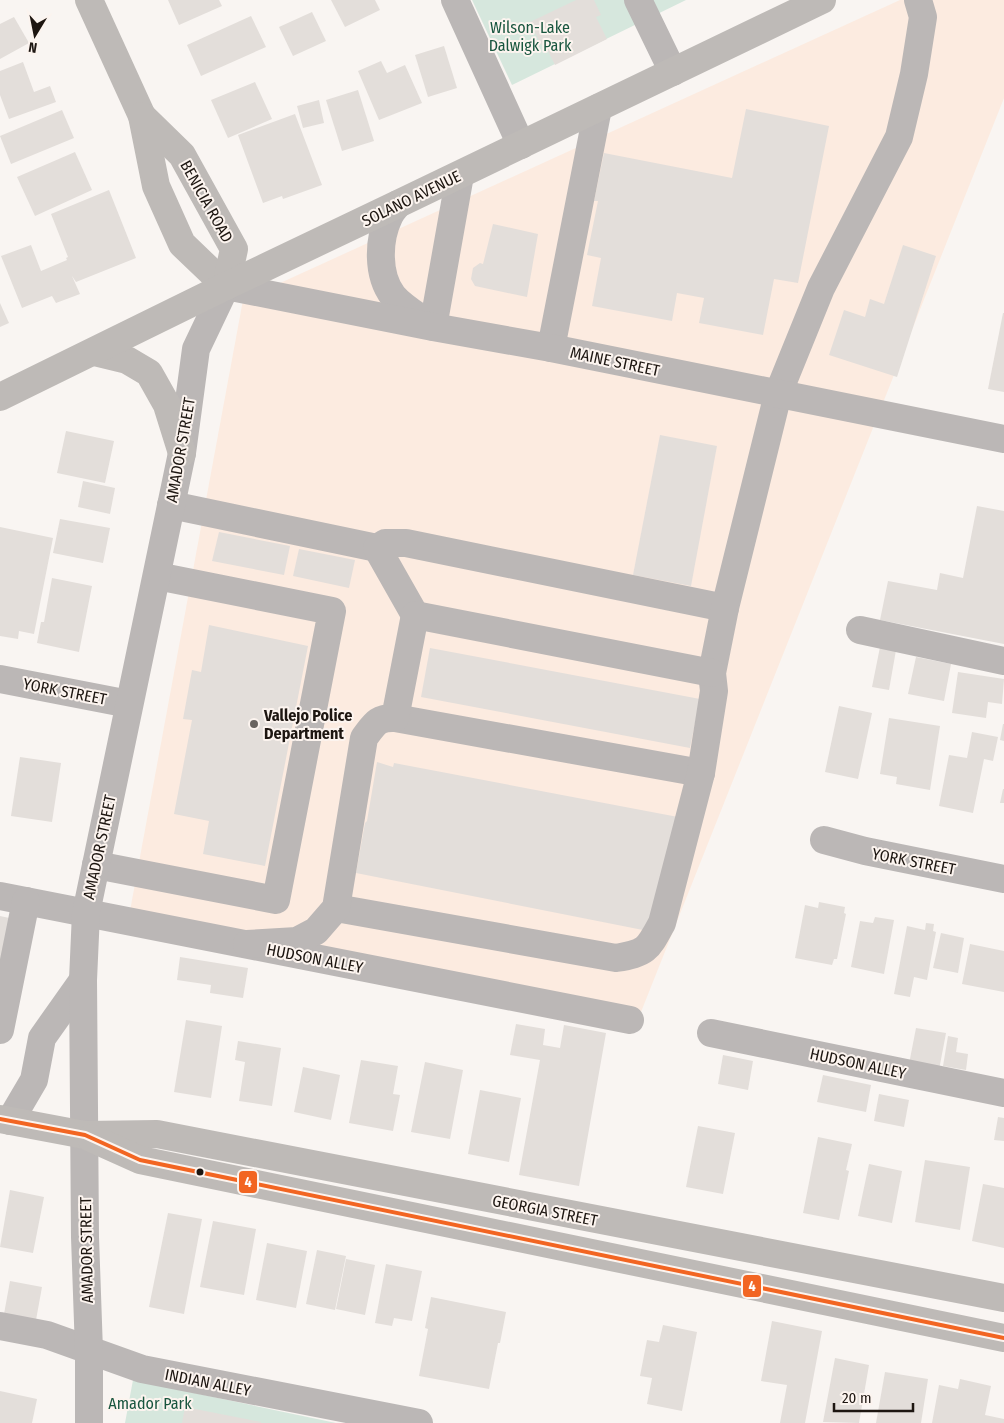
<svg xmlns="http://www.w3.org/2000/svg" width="1004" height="1423" font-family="'Fira Sans Condensed',sans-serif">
	<rect width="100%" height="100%" fill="#f9f5f2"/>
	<path fill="#fcebe0" d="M900 0H1004V98L641 1012 130 911 243 300Z"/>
	<g fill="#d6e7dd">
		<path d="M472 0H686L512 85Z"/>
		<path d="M133 1380 336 1423H125Z"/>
	</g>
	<g fill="#e3deda">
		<path d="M168 0H219L222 6 179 25Z"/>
		<path d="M331 0H375L380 10 345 27Z"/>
		<path d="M576 0H594L601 15 596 17 607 39 555 65 544 43 541 45 530 22Z"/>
		<path d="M312 12 326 41 293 56 279 27Z"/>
		<path d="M251 16 266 47 201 76 187 45Z"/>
		<path d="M14 17 29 43 0 59V24Z"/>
		<path d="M444 46 457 88 428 97 415 55Z"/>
		<path d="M381 61 387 73 405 65 422 103 379 120 358 71Z"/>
		<path d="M23 62 34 92 50 86 56 102 9 119 0 95V71Z"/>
		<path d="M255 82 272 119 228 138 211 100Z"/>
		<path d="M358 90 374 141 342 151 326 100Z"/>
		<path d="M319 100 324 123 303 128 297 106Z"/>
		<path d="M746 109 829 126 798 283 774 279 763 335 699 323 704 298 677 293 672 321 592 306 601 258 587 255 598 201H594L604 153 732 178Z"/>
		<path d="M62 110 74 138 11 164 0 136Z"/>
		<path d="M295 114 322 185 283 199 282 196 263 203 238 135Z"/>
		<path d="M75 152 92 190 35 216 17 177Z"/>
		<path d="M109 190 136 258 76 282 72 276 80 294 56 303 52 296 22 308 1 256 31 245 41 271 67 260 66 258 68 257 51 214Z"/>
		<path d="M493 224 538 234 527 297 475 286 471 279 473 268 480 263 483 264Z"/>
		<path d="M903 245 936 256 897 377 829 355 844 310 865 317 870 299 884 304Z"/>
		<path d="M0 303 9 323 0 327Z"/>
		<path d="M1003 313H1004V392L988 389Z"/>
		<path d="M66 431 114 441 105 483 57 473Z"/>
		<path d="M660 435 717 446 691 586 633 575Z"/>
		<path d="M83 481 115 488 110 514 78 507Z"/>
		<path d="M977 506 1004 511V644L880 620 888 581 937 590 940 573 963 578Z"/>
		<path d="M60 519 110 528 103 563 53 553Z"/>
		<path d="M0 527 53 538 34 634 19 631 18 639 0 636Z"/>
		<path d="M219 532 290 546 284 575 212 561Z"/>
		<path d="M299 549 355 560 349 588 293 576Z"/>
		<path d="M52 578 92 586 79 652 37 643 41 622H44Z"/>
		<path d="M209 625 308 646 265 866 203 854 209 821 174 814 192 720 183 719 192 670 201 672Z"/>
		<path d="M880 647 896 650 889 690 872 687Z"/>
		<path d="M430 648 700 699 690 748 421 697Z"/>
		<path d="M916 657 951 664 944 701 908 694Z"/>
		<path d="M958 672 1004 679 1002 704 988 702 986 718 952 713Z"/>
		<path d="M839 706 872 713 858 779 825 772Z"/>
		<path d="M889 718 940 726 930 790 896 784 897 777 880 774Z"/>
		<path d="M1003 724H1004V741L1000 740Z"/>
		<path d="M972 732 998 737 993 761 984 759 973 813 939 806 949 755 967 758Z"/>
		<path d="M20 757 61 763 52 822 11 816Z"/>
		<path d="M377 762 393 767 394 763 678 817 653 932 356 873 365 823 367 821Z"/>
		<path d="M1003 789H1004V803H1000Z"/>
		<path d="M819 902 845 907 844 913 846 914 837 959H834L832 965 795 958 805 905 818 908Z"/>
		<path d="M0 916 14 919 0 986Z"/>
		<path d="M875 917 894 920 884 974 851 967 860 921 873 923Z"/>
		<path d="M926 923 934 924 933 931 936 932 927 980 914 977 910 997 894 994 907 926 925 930Z"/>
		<path d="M941 933 964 938 958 973 933 968Z"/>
		<path d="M970 944 1004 951V992L962 984Z"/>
		<path d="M180 957 248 968 243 998 210 993 211 985 177 980Z"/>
		<path d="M186 1020 222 1026 211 1098 174 1092Z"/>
		<path d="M516 1024 545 1029 543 1045 560 1048 564 1025 606 1033 579 1186 519 1175 540 1060 510 1055Z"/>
		<path d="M916 1028 946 1033 939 1070 909 1064Z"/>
		<path d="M948 1036 958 1038 956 1052 968 1054 966 1070 943 1066Z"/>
		<path d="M238 1041 281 1048 272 1106 239 1101 245 1062 235 1060Z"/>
		<path d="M723 1055 753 1061 748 1090 718 1084Z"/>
		<path d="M361 1060 398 1066 393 1094 400 1095 393 1131 349 1123Z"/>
		<path d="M425 1062 463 1070 450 1139 411 1132Z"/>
		<path d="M303 1067 340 1075 331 1120 294 1112Z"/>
		<path d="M823 1075 871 1085 866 1112 817 1102Z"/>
		<path d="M480 1090 521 1098 509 1162 468 1154Z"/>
		<path d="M879 1094 909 1100 904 1127 874 1121Z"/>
		<path d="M998 1117 1004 1118V1141L994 1140Z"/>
		<path d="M698 1126 735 1133 723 1194 686 1187Z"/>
		<path d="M818 1137 852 1144 846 1170 849 1171 839 1220 803 1213Z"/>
		<path d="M925 1160 970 1167 960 1230 915 1222Z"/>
		<path d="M869 1164 902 1171 892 1223 858 1216Z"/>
		<path d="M983 1184 1004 1188V1248L972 1241Z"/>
		<path d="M10 1190 44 1197 33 1253 0 1247Z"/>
		<path d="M168 1213 202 1219 184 1314 149 1307Z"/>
		<path d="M213 1221 256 1229 244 1295 200 1287Z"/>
		<path d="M267 1243 307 1251 296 1308 256 1300Z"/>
		<path d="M317 1250 346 1256 335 1310 306 1304Z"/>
		<path d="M346 1259 375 1265 365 1315 336 1309Z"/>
		<path d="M386 1264 422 1271 412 1321 394 1318 392 1326 375 1323Z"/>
		<path d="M10 1281 42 1287 36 1320 4 1314Z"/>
		<path d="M431 1297 506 1312 500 1343H498L489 1389 419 1376 428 1329 425 1328Z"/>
		<path d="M772 1321 822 1331 805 1423H780L787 1385 761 1381Z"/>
		<path d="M663 1325 697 1332 682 1411 647 1404 652 1378 640 1376 647 1340 659 1342Z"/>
		<path d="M835 1358 869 1365 859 1423 823 1422Z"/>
		<path d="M885 1372 928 1379 921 1423H876Z"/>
		<path d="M960 1379 991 1386 985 1415 1004 1419V1423H932L939 1385 958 1389Z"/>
		<path d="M0 1391 37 1399 32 1423H0Z"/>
		<path d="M185 1407 261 1422V1423H182Z"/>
	</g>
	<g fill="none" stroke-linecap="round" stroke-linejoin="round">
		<g stroke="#bbb7b6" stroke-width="28">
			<path d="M455 0 521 145"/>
			<path d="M638 0 673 72"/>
			<path d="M398 204C395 208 391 212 389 217 378 240 377 275 393 296 403 308 420 317 433 327L460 175"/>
			<path d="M551 348 598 108"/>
			<path d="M171 505 377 548"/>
			<path d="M415 615 377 548 385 543H406L725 608"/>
			<path d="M860 630 1004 661"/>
			<path d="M0 679 129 704"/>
			<path d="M395 718 701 773"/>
			<path d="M824 840 865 851 1004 879"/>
			<path d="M96 865 276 900 332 611 157 576"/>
			<path d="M0 896 630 1020"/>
			<path d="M336 908 616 958C647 953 648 949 662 923L701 773 714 691 712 673 725 608 778 394 821 288 899 137 914 74 923 17 918 0"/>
			<path d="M247 944 297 941 316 931 336 908 364 738C374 725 377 717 395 718L415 615 712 673"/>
			<path d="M0 1030 26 901"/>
			<path d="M711 1033 1004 1093"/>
			<path d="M10 1121 34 1080 42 1038 83 980"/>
			<path d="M0 1326 47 1335 142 1369 419 1423"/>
			<path d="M89 1423V1351L85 1237 83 980 86 913 182 453 196 349 226 286 433 327 551 348 1004 439"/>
		</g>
		<g stroke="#bebab7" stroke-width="28">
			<path d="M89 0 142 116 156 186 182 244 226 286"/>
			<path d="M142 116 182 155 234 249 226 286"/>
			<path d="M94 352 127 360 149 373 167 405 182 453"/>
			<path d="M0 397 226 286 398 204 822 0"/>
			<path d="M0 1119 85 1135 157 1134 1004 1298"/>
			<path d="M91 1138 140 1160 1004 1338"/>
		</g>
		<g stroke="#fcf4ef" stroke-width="8">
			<path id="bus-1" d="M0 1119 85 1135 140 1160 1004 1338"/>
		</g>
		<use href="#bus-1" stroke="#f26522" stroke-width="4"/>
	</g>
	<circle fill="#6a6460" stroke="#fcf4ef" stroke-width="2" cx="254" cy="724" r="5"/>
	<circle fill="#1d1611" stroke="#fcf4ef" stroke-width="2" cx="200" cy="1172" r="4.5"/>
	<g text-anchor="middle" stroke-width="4" stroke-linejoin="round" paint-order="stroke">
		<g font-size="16" fill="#18553e" stroke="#fcf4ef">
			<text x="530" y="33">Wilson-Lake<tspan x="530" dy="18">Dalwigk Park</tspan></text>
			<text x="150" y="1409">Amador Park</text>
		</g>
		<g font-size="16" fill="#1d1611" stroke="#fcf4ef">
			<text transform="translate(411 198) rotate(-26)" y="6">SOLANO AVENUE</text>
			<text transform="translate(207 201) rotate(61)" y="6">BENICIA ROAD</text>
			<text transform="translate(615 361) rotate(12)" y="6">MAINE STREET</text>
			<text transform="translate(180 450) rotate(-80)" y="6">AMADOR STREET</text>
			<text transform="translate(65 691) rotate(11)" y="6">YORK STREET</text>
			<text transform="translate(99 847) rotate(-78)" y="6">AMADOR STREET</text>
			<text transform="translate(914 861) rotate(11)" y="6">YORK STREET</text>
			<text transform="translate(315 958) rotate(11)" y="6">HUDSON ALLEY</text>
			<text transform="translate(858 1063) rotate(12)" y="6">HUDSON ALLEY</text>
			<text transform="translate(545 1210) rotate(11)" y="6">GEORGIA STREET</text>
			<text transform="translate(86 1250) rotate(-91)" y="6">AMADOR STREET</text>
			<text transform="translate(208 1382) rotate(11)" y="6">INDIAN ALLEY</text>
		</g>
		<g font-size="16" font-weight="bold" fill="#1d1611" stroke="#fcf4ef" text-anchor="start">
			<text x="264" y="721">Vallejo Police<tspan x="264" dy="18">Department</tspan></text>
		</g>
	</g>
	<g stroke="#fcf4ef" stroke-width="2">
		<rect x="238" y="1170" width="20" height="24" rx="5" fill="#f26522"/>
		<rect x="742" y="1274" width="20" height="24" rx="5" fill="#f26522"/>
	</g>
	<g font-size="14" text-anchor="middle" font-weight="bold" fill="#fff">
		<text x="248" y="1187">4</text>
		<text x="752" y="1291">4</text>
	</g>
	<g transform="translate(35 35) rotate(190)" stroke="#fcf4ef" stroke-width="4" paint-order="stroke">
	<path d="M0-4L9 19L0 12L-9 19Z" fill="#1d1611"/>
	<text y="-8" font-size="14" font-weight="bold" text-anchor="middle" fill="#1d1611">N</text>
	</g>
	<path d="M834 1403v8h79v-8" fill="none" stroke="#1d1611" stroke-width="2.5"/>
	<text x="842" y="1403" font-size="15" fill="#1d1611" stroke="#fcf4ef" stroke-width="4" paint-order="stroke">20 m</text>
</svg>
